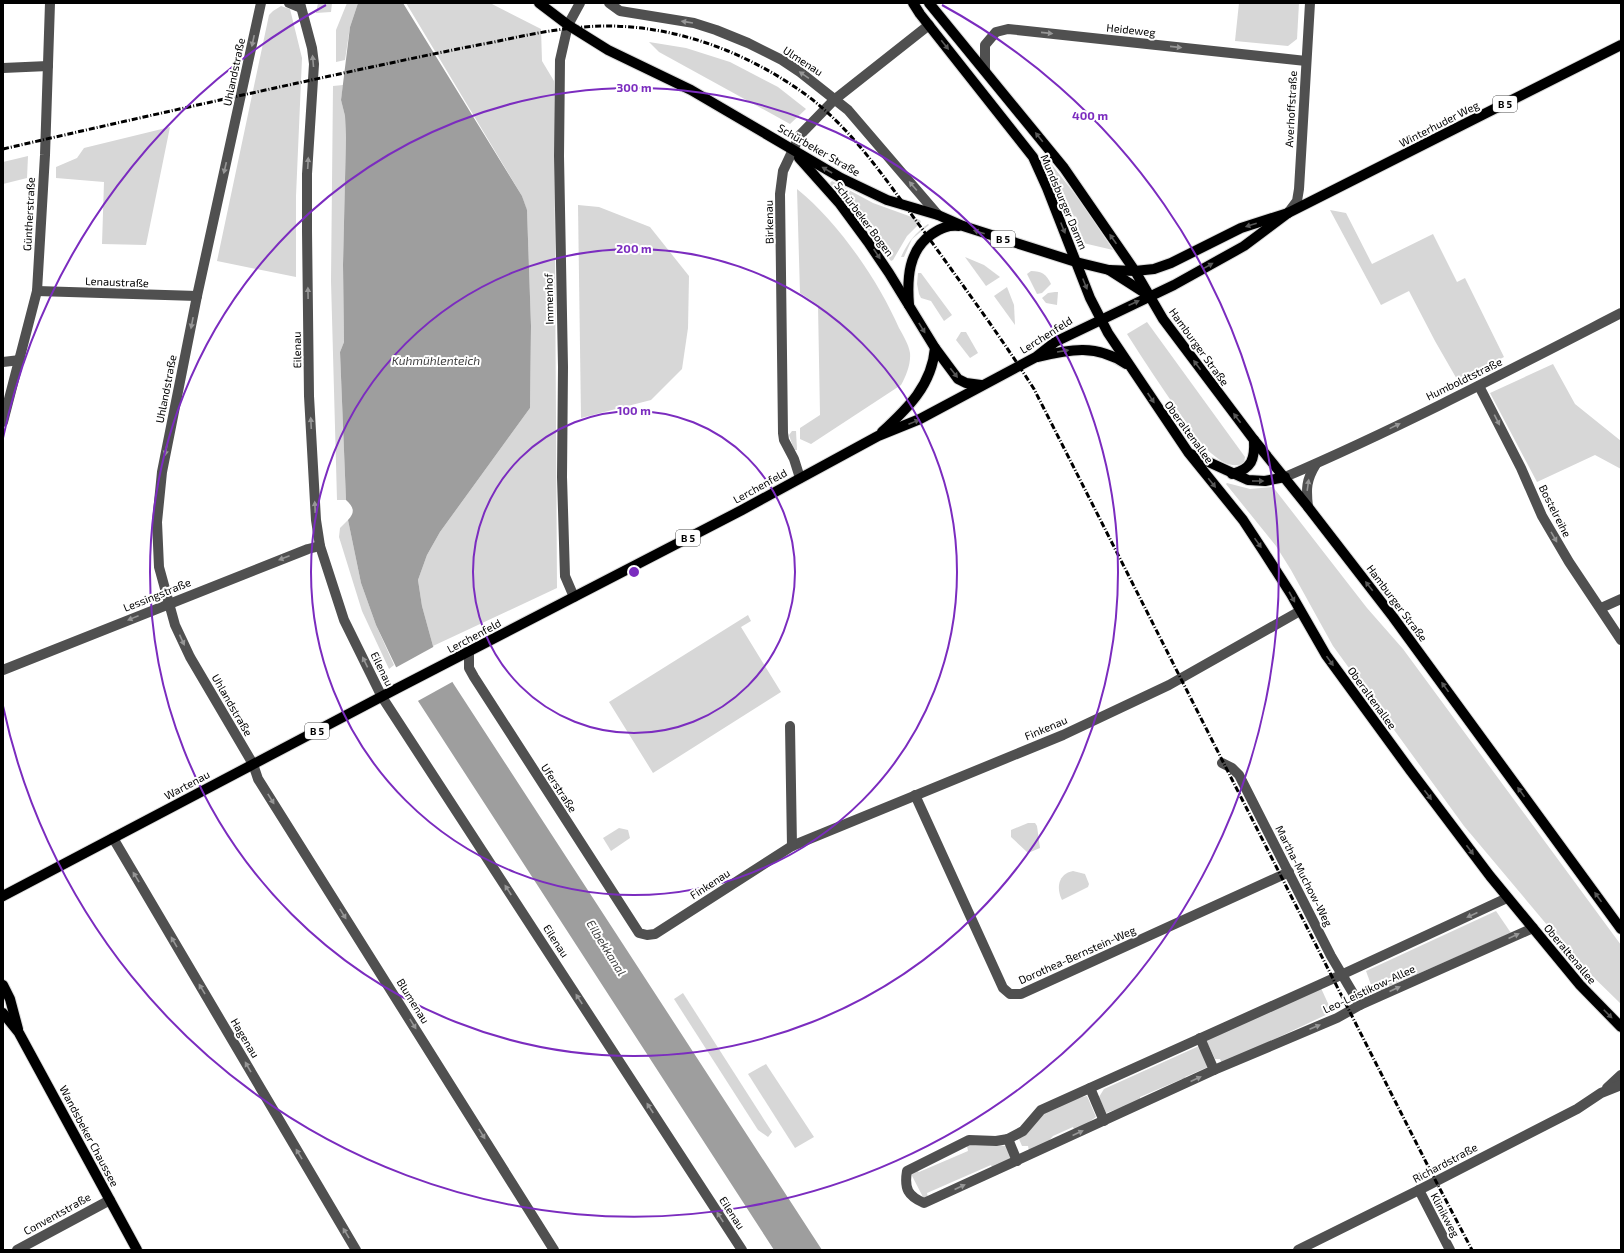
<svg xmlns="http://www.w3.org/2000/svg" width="1624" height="1253" font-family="'Exo 2',sans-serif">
	<rect width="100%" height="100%" fill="#fff"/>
	<g fill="#d7d7d7">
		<path d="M318 3H332L331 12 316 13Z"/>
		<path d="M347 3H358L350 27 345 60 336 62V30Z"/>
		<path d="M406 3H490L541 29 542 61 554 81 557 588 433 646 422 606 418 580 427 555 440 532 530 408 531 326 527 211 522 196Z"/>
		<path d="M1239 3H1299L1297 39 1288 46 1235 41Z"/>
		<path d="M281 6 290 9 302 58 296 196V277L217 261 269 15 273 11Z"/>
		<path d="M649 42 686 48 730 62 778 87 806 109 790 124 659 52Z"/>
		<path d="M343 85 341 100 345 116 346 137 343 265 344 342 340 352 346 500H337L331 281 333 86Z"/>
		<path d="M170 127 146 245 102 244 104 182 56 178V167L77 158 84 148Z"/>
		<path d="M28 156 27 178 3 184V162Z"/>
		<path d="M1047 161H1049L1081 202 1113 250 1079 242 1067 207Z"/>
		<path d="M832 181 873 203 920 220 921 222 907 236 893 260 891 261 856 213 831 185 830 183Z"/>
		<path d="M797 189C838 222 878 280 899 328 903 335 909 345 910 353 911 364 906 376 901 385L811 444 800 439V428L820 415 818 305 800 293Z"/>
		<path d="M578 205 599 207 650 227 689 276 688 328 682 369 651 400 581 418Z"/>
		<path d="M1330 210 1346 213 1372 264 1433 234 1457 282 1465 278 1504 357 1458 381 1435 341 1409 291 1381 305Z"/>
		<path d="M928 224 929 225 912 239 904 257H901C908 242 915 233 928 224Z"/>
		<path d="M965 257 984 265 1000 277 986 286Z"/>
		<path d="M1031 271C1042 271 1046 274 1051 284L1042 293 1037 294 1027 274Z"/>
		<path d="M918 273H921L952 315 944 321 931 301 921 298 919 294 917 284Z"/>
		<path d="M1007 287 1014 305 1015 325 994 296Z"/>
		<path d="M1055 292H1058L1057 305 1046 303 1042 298 1048 293Z"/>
		<path d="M1147 322 1245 457 1244 463C1235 468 1224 464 1216 457 1201 446 1191 430 1181 415 1162 388 1144 361 1127 334Z"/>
		<path d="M961 332H966L978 353 970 358 956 340Z"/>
		<path d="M1553 364 1575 404 1621 441V469L1595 455 1537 482 1490 393Z"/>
		<path d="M792 431H796L797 450H794L789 435Z"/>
		<path d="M1227 483 1250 489 1273 487 1367 608 1403 649 1621 945V1004L1579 963 1464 826 1333 646 1291 570 1276 546 1226 484Z"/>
		<path d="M348 520 361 583 376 625 394 665 389 669 362 611 339 537 340 528Z"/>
		<path d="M748 615 751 621 741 627 781 692 653 773 609 702Z"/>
		<path d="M1028 823H1035L1037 826 1040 848 1028 853 1011 837V830Z"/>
		<path d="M619 828 628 830 630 838 611 851 603 838Z"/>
		<path d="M1073 871 1085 874 1089 884 1088 887 1062 900C1056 888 1058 874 1073 871Z"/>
		<path d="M1496 911 1511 933 1374 993 1366 971Z"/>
		<path d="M1320 986 1332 1012 1222 1064 1220 1059H1215L1206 1040Z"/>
		<path d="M683 993 772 1132 768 1137 758 1130 674 999Z"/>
		<path d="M1199 1046 1208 1067 1185 1077 1186 1080 1183 1082 1182 1079 1140 1097V1102L1123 1107 1106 1113 1099 1097 1104 1089Z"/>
		<path d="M766 1064 814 1137 795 1148 748 1074Z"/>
		<path d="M1087 1096 1096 1117 1075 1132 1073 1127 1053 1136 1046 1144 1029 1151 1028 1146H1022L1019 1139C1032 1131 1031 1126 1040 1116 1050 1105 1074 1099 1087 1096Z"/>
		<path d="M971 1144 1006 1146 1012 1160 993 1169 991 1165 927 1193 928 1197 924 1199 910 1172 915 1169 919 1172 968 1151 967 1146Z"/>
	</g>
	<path fill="#9e9e9e" d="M358 3H403L522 196 527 210 531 326 530 408 440 532 427 555 418 580 422 606 433 646 453 683 822 1250H774L396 667 376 625 361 583 348 520C356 512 353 506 346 500L340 352 344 342 343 265 346 137 345 116 341 100 350 27Z"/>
	<path fill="#fff" d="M435 646 454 681 416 702 395 668Z"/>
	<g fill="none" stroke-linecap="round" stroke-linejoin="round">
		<g stroke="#dbdbdb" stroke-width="12">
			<g id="major">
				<path d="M539 3 568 25 608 50 691 90 841 178 887 200 938 215 963 226 1076 262 1109 270 1135 271 1154 269 1171 263 1241 228 1288 213 1621 45"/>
				<path d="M913 3 920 14 1033 157 1047 188 1090 298 1108 333 1188 452 1243 520 1264 552 1291 594 1326 655 1410 770 1490 876 1580 985 1621 1027"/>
				<path d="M929 3 1064 168 1135 271 1163 319 1254 440 1308 507 1393 617 1621 929"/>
				<path d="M799 158 840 204 868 242 889 273 935 348 958 379 966 383 981 385"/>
				<path d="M1109 270 1148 295"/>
				<path d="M909 305C907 279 908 250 932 234 941 228 948 225 959 226"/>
				<path d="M1038 357C1070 349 1097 344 1126 364"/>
				<path d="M882 432C908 408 932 385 935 348"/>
				<path d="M1191 454 1248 480 1265 481 1285 477"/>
				<path d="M1232 474C1252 469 1255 459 1254 440"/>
				<path d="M3 896 396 689 742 510 878 436 920 419 1036 357 1055 342 1174 285 1244 246 1288 213"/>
				<path d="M3 985 10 999 18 1029"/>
				<path d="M3 1013 19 1033 137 1250"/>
			</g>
		</g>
		<g stroke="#505050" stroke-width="10">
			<path d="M261 3 197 296 162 472 157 522 159 567 175 625 190 657 253 764 258 779 554 1250"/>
			<path d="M289 3 301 8"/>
			<path d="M300 3 312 48 314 64 307 174V231L309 396 316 520 320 546 344 620 382 697 742 1250"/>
			<path d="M609 3 620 11 694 23 716 30 748 43 782 60 800 72 848 110 938 215"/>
			<path d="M3 68 48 66"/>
			<path d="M985 70V45L996 32 1008 29 1306 61"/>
			<path d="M1288 213 1297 201 1299 189 1310 3"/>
			<path d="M37 291 197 296"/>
			<path d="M3 362 20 360"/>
			<path d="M1479 386 1521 468 1542 516 1569 562 1621 640"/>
			<path d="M3 422 37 291 45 155 50 3"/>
			<path d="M1285 477C1399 428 1510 370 1621 313"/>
			<path d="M800 478 794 459 784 440 783 433 780 194 783 171 800 135 834 100 929 25"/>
			<path d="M1308 507C1306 489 1306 480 1316 464"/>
			<path d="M574 597 565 576 562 477 563 367 559 156 560 60 568 25 580 3"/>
			<path d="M1601 608 1621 599"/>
			<path d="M469 653V668L474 677 639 933 647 935 655 934 792 846 1063 735 1169 685 1300 611"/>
			<path d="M3 670 308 549 320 546"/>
			<path d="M790 726 792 846"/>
			<path d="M1222 763 1232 768 1239 775 1331 956 1360 1005"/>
			<path d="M915 795 1003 988 1010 994H1021L1289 872"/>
			<path d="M113 838 356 1250"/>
			<path d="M1507 898 1341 975 1041 1110 1023 1131 1008 1139 996 1141 969 1140 907 1171C904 1189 908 1196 924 1203L1214 1070 1337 1018 1360 1005 1533 928"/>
			<path d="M1200 1038 1214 1070"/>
			<path d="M1090 1088 1104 1121"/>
			<path d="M1607 1088 1621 1075"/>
			<path d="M1008 1139 1017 1161"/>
			<path d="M1419 1190 1450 1250"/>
			<path d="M17 1250 110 1200"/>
			<path d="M1298 1250 1419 1190 1577 1109 1601 1093 1621 1085"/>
		</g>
		<use href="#major" stroke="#000" stroke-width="10"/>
		<path stroke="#000" stroke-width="3" stroke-dasharray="6 2 1 2" stroke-linecap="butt" d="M3 149C129 120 255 92 381 65 419 57 456 49 494 42 531 34 569 26 607 26 678 26 748 53 805 94 854 130 887 182 923 230 961 283 999 334 1034 389L1429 1168 1472 1250"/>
	</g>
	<defs><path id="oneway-solid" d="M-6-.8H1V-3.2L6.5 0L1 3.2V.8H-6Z"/></defs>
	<g fill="#969696">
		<use href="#oneway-solid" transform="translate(687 22) rotate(-171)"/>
		<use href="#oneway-solid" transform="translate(1047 33) rotate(6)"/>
		<use href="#oneway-solid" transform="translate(253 41) rotate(102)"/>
		<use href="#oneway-solid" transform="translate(1176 47) rotate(6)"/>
		<use href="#oneway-solid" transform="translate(313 61) rotate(-95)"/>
		<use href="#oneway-solid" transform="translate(804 75) rotate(-145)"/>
		<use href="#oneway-solid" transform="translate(308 163) rotate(-87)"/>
		<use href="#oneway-solid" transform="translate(225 168) rotate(103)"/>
		<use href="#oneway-solid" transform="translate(913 186) rotate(-131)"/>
		<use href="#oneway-solid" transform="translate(308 293) rotate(-91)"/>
		<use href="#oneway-solid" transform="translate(192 323) rotate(101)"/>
		<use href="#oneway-solid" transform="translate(1497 420) rotate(63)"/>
		<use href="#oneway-solid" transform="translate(311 423) rotate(-93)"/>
		<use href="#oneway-solid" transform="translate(1395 426) rotate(-26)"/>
		<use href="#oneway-solid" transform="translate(166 450) rotate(101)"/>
		<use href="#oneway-solid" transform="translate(1308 485) rotate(-82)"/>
		<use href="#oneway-solid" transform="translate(315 507) rotate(-93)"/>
		<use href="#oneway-solid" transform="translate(1554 537) rotate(60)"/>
		<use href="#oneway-solid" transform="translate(284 558) rotate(159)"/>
		<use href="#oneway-solid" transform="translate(133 618) rotate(158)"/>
		<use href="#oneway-solid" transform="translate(182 640) rotate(65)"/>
		<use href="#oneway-solid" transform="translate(365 662) rotate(-116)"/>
		<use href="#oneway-solid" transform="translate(271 799) rotate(58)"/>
		<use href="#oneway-solid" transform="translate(136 877) rotate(-121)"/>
		<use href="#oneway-solid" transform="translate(508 890) rotate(-123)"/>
		<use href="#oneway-solid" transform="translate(343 914) rotate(58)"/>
		<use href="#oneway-solid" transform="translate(1472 915) rotate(155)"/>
		<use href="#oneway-solid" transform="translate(1514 936) rotate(-24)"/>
		<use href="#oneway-solid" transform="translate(174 942) rotate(-120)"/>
		<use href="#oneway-solid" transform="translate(202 989) rotate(-121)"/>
		<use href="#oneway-solid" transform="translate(1395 989) rotate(-24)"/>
		<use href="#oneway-solid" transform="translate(579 999) rotate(-123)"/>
		<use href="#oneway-solid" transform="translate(413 1024) rotate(58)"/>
		<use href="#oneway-solid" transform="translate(1315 1027) rotate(-23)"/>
		<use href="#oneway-solid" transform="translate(248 1067) rotate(-120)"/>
		<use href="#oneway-solid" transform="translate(1196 1079) rotate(-25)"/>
		<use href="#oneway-solid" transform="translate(650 1108) rotate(-123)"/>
		<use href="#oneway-solid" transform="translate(1078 1133) rotate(-25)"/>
		<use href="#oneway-solid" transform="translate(482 1134) rotate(58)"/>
		<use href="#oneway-solid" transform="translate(299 1154) rotate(-121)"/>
		<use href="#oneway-solid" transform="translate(960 1187) rotate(-25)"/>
		<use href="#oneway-solid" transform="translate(720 1217) rotate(-123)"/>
		<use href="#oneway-solid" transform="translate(346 1233) rotate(-121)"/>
	</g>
	<g fill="#595959">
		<use href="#oneway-solid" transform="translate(945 45) rotate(51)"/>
		<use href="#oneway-solid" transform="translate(1039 137) rotate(-129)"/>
		<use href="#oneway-solid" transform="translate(827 170) rotate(-150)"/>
		<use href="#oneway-solid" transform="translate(1251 225) rotate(163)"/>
		<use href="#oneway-solid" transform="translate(1063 228) rotate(68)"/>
		<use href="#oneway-solid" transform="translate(979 232) rotate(-162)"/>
		<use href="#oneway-solid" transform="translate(1113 239) rotate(-125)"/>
		<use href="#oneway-solid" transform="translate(877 254) rotate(56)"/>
		<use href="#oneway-solid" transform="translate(1208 266) rotate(-29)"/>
		<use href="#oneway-solid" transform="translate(1085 284) rotate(68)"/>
		<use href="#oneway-solid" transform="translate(1134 303) rotate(-24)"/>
		<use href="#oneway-solid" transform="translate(922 328) rotate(58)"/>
		<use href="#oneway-solid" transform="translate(1063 351) rotate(-9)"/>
		<use href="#oneway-solid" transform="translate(1197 365) rotate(-127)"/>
		<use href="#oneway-solid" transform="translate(954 373) rotate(52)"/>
		<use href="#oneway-solid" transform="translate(1151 398) rotate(56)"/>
		<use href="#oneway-solid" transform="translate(1237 418) rotate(-127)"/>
		<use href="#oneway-solid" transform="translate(914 422) rotate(-22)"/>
		<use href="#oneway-solid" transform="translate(1258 481)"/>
		<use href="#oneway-solid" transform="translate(1212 483) rotate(51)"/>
		<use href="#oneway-solid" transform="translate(1258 543) rotate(55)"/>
		<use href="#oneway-solid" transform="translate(1369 586) rotate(-128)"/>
		<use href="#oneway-solid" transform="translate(1292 597) rotate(61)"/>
		<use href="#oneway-solid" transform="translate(1330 661) rotate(54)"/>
		<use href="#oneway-solid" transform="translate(1445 687) rotate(-126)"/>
		<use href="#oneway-solid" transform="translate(1521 792) rotate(-126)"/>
		<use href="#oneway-solid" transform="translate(1428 795) rotate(53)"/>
		<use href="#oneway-solid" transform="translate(1470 850) rotate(53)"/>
		<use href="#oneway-solid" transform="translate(1598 897) rotate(-126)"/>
		<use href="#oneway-solid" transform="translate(1608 1014) rotate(45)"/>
	</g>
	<g fill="none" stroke="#7b2cbf" stroke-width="2">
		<circle cx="634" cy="572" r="161"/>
		<circle cx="634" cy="572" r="323"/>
		<circle cx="634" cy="572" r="484"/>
		<path d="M3 438A645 645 0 0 1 326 5M942 5A645 645 0 1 1 3 706"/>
	</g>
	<g text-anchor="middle" stroke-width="4" stroke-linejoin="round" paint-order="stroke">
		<g fill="#fff" stroke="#4c4c4c" stroke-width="1">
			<rect x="1493" y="96" width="24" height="16" rx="3"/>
			<rect x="991" y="231" width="24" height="16" rx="3"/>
			<rect x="676" y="530" width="24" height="16" rx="3"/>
			<rect x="305" y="723" width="24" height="16" rx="3"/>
		</g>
		<g font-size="10" font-weight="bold" fill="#000">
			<text x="1505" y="108">B 5</text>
			<text x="1003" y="243">B 5</text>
			<text x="688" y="542">B 5</text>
			<text x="317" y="735">B 5</text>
		</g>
		<g font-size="11" fill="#000" stroke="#fff">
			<text transform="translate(1131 30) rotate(6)" y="4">Heideweg</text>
			<text transform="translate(803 61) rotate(33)" y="4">Ulmenau</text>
			<text transform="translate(234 72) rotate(-78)" y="4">Uhlandstraße</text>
			<text transform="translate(1291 109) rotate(-87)" y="4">Averhoffstraße</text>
			<text transform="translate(1439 124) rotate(-27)" y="4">Winterhuder Weg</text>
			<text transform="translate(819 150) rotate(30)" y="4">Schürbeker Straße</text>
			<text transform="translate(1064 202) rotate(67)" y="4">Mundsburger Damm</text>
			<text transform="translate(29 214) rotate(-87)" y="4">Güntherstraße</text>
			<text transform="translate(864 219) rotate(53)" y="4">Schürbeker Bogen</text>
			<text transform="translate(769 222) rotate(-91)" y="4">Birkenau</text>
			<text transform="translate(117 282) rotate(2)" y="4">Lenaustraße</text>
			<text transform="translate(549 299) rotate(-91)" y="4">Immenhof</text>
			<text transform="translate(1046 335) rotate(-32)" y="4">Lerchenfeld</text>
			<text transform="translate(1199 347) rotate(54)" y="4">Hamburger Straße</text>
			<text transform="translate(297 350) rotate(-91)" y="4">Eilenau</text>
			<text transform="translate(1464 379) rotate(-26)" y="4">Humboldtstraße</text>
			<text transform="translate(166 389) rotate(-79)" y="4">Uhlandstraße</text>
			<text transform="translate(1189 432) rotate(54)" y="4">Oberaltenallee</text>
			<text transform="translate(760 486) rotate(-29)" y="4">Lerchenfeld</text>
			<text transform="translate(1555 511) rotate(63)" y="4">Bostelreihe</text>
			<text transform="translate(157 595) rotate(-22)" y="4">Lessingstraße</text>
			<text transform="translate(1397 603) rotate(53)" y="4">Hamburger Straße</text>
			<text transform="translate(474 636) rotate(-28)" y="4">Lerchenfeld</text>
			<text transform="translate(382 669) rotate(64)" y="4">Eilenau</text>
			<text transform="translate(1372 698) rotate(54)" y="4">Oberaltenallee</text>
			<text transform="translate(232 705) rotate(60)" y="4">Uhlandstraße</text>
			<text transform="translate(1046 728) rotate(-23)" y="4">Finkenau</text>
			<text transform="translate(187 785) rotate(-28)" y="4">Wartenau</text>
			<text transform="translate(559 788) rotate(57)" y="4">Uferstraße</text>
			<text transform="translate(1304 876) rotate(63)" y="4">Martha-Muchow-Weg</text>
			<text transform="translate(710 884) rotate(-33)" y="4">Finkenau</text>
			<text transform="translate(556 941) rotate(57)" y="4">Eilenau</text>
			<text transform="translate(1570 954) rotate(50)" y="4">Oberaltenallee</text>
			<text transform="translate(1077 955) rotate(-24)" y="4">Dorothea-Bernstein-Weg</text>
			<text transform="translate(1369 989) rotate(-25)" y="4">Leo-Leistikow-Allee</text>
			<text transform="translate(413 1001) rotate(58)" y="4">Blumenau</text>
			<text transform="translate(245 1038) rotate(59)" y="4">Hagenau</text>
			<text transform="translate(89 1136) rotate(62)" y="4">Wandsbeker Chaussee</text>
			<text transform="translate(1445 1163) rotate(-28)" y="4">Richardstraße</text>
			<text transform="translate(732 1213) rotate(57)" y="4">Eilenau</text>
			<text transform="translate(57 1214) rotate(-29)" y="4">Conventstraße</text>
			<text transform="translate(1445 1215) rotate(62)" y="4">Klinikweg</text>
		</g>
		<g font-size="12" font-style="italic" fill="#3f3f3f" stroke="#fff">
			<text x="436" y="365">Kuhmühlenteich</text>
			<text transform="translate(606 948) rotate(58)" y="4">Eilbekkanal</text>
		</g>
	</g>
	<circle cx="634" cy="572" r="6" fill="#7b2cbf" stroke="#fff" stroke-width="2"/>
	<g font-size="12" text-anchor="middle" font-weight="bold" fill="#7b2cbf" stroke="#fff" stroke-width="4" stroke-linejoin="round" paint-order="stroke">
		<text x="634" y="92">300 m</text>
		<text x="1090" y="120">400 m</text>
		<text x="634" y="253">200 m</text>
		<text x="634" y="415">100 m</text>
	</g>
	<rect width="1624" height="1253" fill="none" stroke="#000000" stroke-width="8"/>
</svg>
